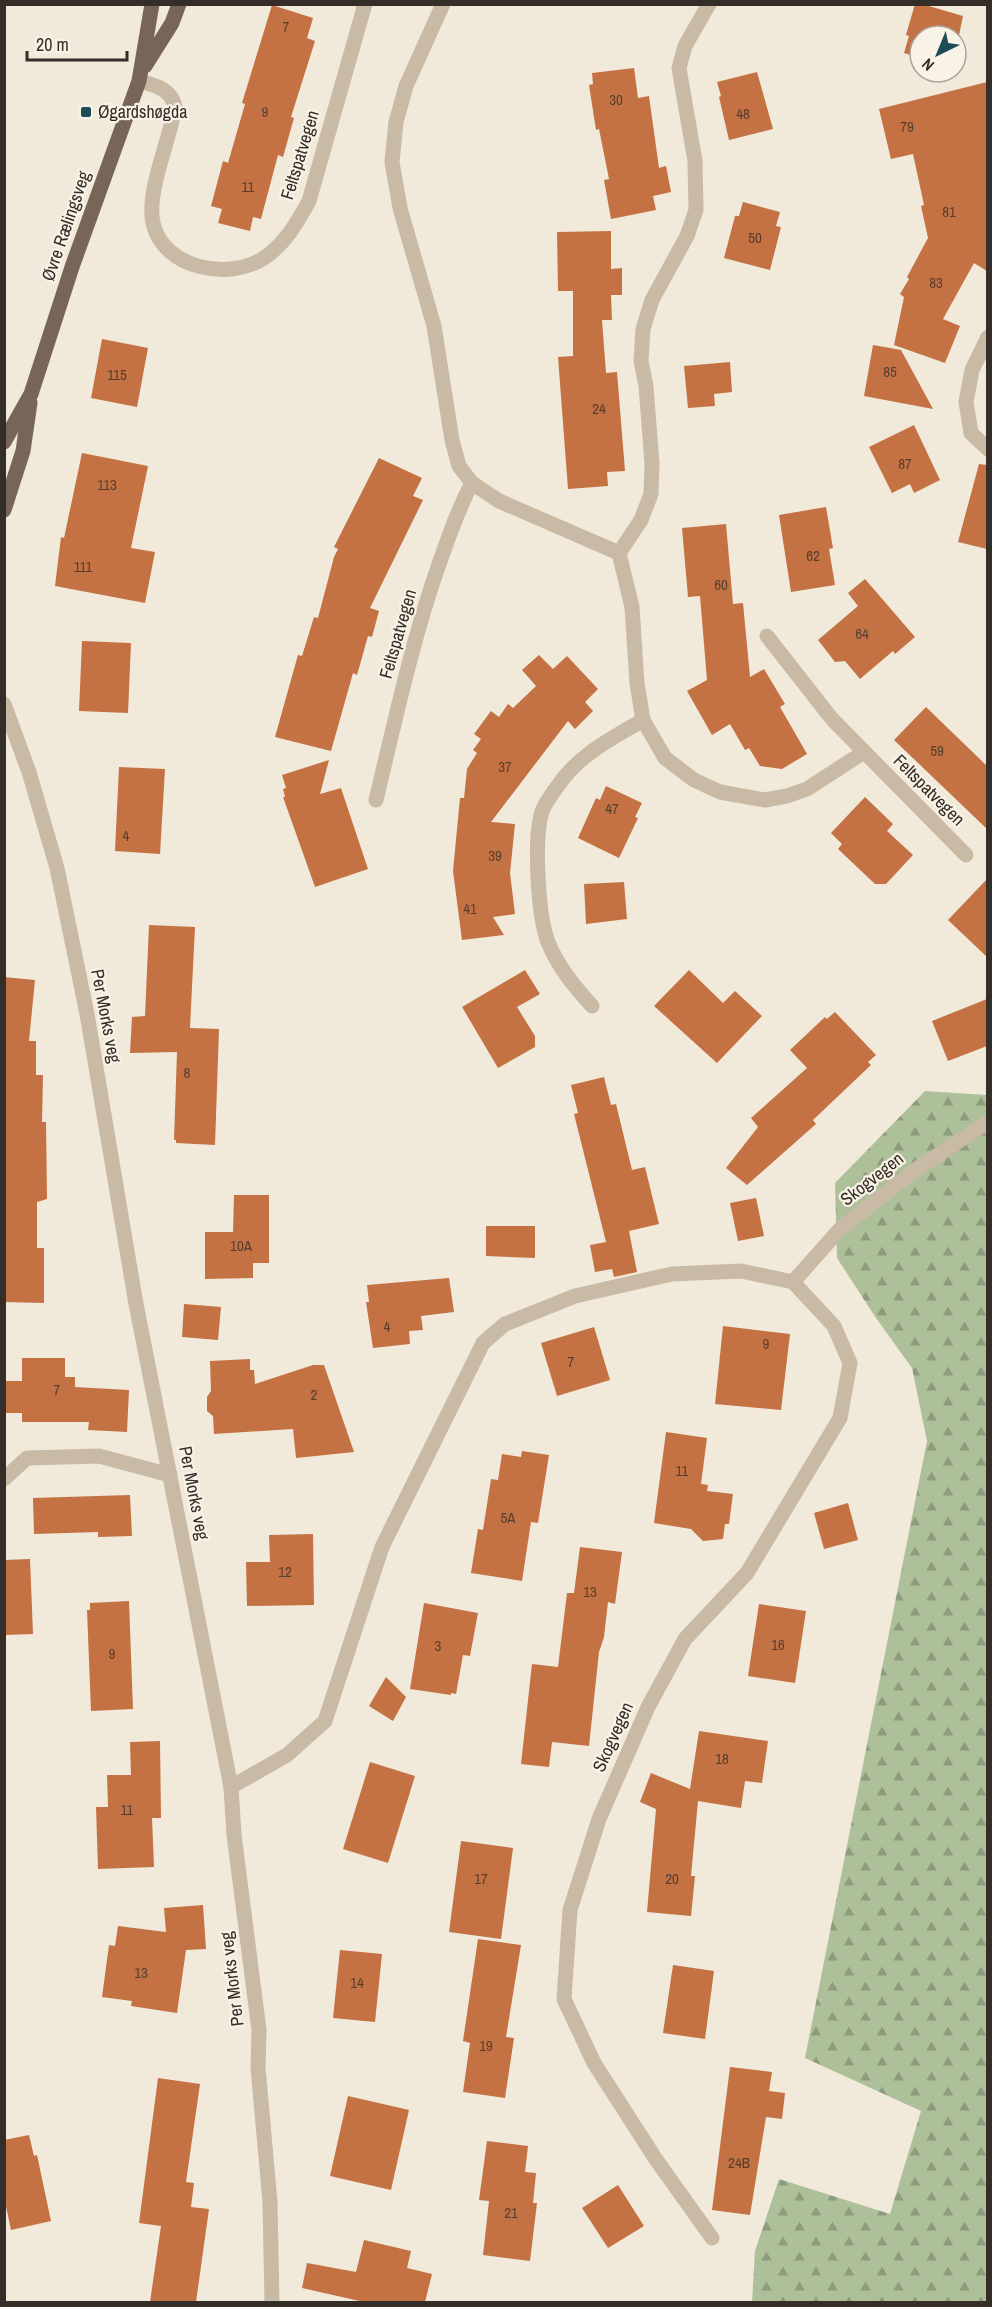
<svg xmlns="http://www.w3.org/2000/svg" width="992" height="2307" font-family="'Archivo Narrow',sans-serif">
	<defs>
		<pattern id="forest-firs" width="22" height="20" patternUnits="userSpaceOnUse" patternTransform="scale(1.5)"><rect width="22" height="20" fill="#aec09a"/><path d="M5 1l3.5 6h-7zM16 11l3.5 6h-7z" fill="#8e9c7e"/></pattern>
	</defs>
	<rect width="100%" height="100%" fill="#f1e9d9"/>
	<path fill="url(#forest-firs)" d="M925 1091 987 1095V2302H752L755 2251 779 2179 890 2214 921 2111 805 2058 927 1441 912 1368 876 1318 837 1258 835 1183Z"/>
	<g fill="#c47244">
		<path d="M915 4H922L963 16 956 50V36H920V58L904 53 909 36 906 35Z"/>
		<path d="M272 5 313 18 307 38 315 41 291 117 294 118 283 157 278 155 261 219 253 217 250 231 218 223 222 209 211 206 223 161 228 163 245 104 242 103Z"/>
		<path d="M634 68 638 98 649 96 659 168 666 166 671 192 653 196 656 210 611 219 604 180 609 179 599 129 596 130 589 85 593 84 592 73Z"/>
		<path d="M757 72 773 129 729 140 719 97 721 96 717 82Z"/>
		<path d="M987 82V271L974 263 943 319 960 326 945 363 894 345 904 297 900 294 909 279 907 277 928 238 921 206 924 205 913 154 891 159 879 109Z"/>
		<path d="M743 202 780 212 776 226 781 227 770 270 724 258 735 216H739Z"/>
		<path d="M611 231V269L622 268V295H611L612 320H602L606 373 617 372 625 471 607 472 608 486 568 489 558 357 573 356V291H558L557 232Z"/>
		<path d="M102 339 148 348 137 407 91 398Z"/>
		<path d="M873 345 901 350 933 409 864 396Z"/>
		<path d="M730 362 732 392 714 394 715 406 688 408 684 366Z"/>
		<path d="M914 425 940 480 914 493 910 484 892 493 869 447Z"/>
		<path d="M82 453 148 466 131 548 155 552 145 603 55 586 61 537 64 538Z"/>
		<path d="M379 458 422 478 413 496 423 500 370 608 379 611 372 637 368 636 357 675 353 673 331 751 275 737 298 655 302 656 314 617 318 618 334 557 338 549 334 547Z"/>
		<path d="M979 464 987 465V549L958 542Z"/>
		<path d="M826 507 833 548 829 549 835 585 791 592 779 515Z"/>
		<path d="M726 524 733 604 743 603 750 677 764 669 785 704 780 707 807 754 782 769 760 766 749 748 745 750 730 724 712 735 687 691 707 680 700 596 688 597 682 528Z"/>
		<path d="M865 579 915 637 895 654 893 651 860 679 845 661 835 662 818 640 858 606 848 593Z"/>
		<path d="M82 641 131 643 128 713 79 711Z"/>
		<path d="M539 655 553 669 567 656 598 689 585 702 593 711 575 729 568 721 491 822 515 824 510 873 515 914 493 917 504 935 462 940 453 871 460 798H464L467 769 477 753 473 750 481 739 474 734 491 711 499 717 508 704 513 708 536 686 522 670Z"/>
		<path d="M926 707 987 766V829L894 740Z"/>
		<path d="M329 760 320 794 341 788 368 869 315 887 283 797H285L283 789 286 788 282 775Z"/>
		<path d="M119 767 165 769 160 854 115 851Z"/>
		<path d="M606 786 642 803 635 817 638 818 619 858 578 838 596 798 600 800Z"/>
		<path d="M865 797 893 824 887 831 913 855 886 884H875L838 849 842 844 831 833Z"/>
		<path d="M987 879V957L948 920Z"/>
		<path d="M624 882 627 919 586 924 584 884Z"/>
		<path d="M149 925 195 927 190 1028 219 1029 215 1145 176 1143V1140H174L177 1052 130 1053 132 1017 145 1016Z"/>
		<path d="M525 970 540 994 517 1007 535 1036V1047L498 1068 462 1007Z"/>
		<path d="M689 970 723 1003 735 991 762 1016 717 1063 654 1006Z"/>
		<path d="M4 977 35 980 29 1041H36V1075H43L42 1122H46L47 1199 37 1202V1248H44V1303L4 1302Z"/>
		<path d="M987 999V1046L948 1061 932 1021Z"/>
		<path d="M835 1012 876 1055 868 1062 871 1065 813 1120 816 1124 747 1185 726 1168 758 1127 751 1118 807 1068 790 1050 825 1017 827 1019Z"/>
		<path d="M604 1077 611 1105 616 1104 632 1170 645 1167 659 1224 629 1231 637 1272 614 1277 612 1269 595 1272 590 1245 606 1242 574 1114 578 1113 571 1085Z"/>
		<path d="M234 1195H269V1263H253V1278L205 1279V1232H233Z"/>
		<path d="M756 1198 764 1236 738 1241 730 1203Z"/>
		<path d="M486 1226H535V1258L486 1256Z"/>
		<path d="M449 1278 454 1312 421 1316 423 1330 409 1331 410 1344 373 1348 366 1302H369L367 1285Z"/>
		<path d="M184 1304 221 1307 218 1340 182 1337Z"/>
		<path d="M723 1326 790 1334 781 1410 715 1404Z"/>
		<path d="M594 1327 610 1380 557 1396 541 1343Z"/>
		<path d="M22 1358H65V1377H75V1387L129 1390 127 1432 88 1430 89 1422H22V1413H4V1381H22Z"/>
		<path d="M250 1359V1370H254L255 1384 313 1365H324L354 1452 296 1458 293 1429 214 1434 213 1416 207 1411V1397L211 1391 210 1361Z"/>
		<path d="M666 1432 707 1438 701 1484 708 1485 707 1491 733 1494 729 1524H725L723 1539 703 1541 691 1529 654 1523Z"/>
		<path d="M522 1451 549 1455 538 1523 531 1522 522 1581 471 1573 478 1529 483 1530 491 1479 498 1480 502 1454 521 1457Z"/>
		<path d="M130 1495 132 1536 98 1537V1532L34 1534 33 1498Z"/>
		<path d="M848 1503 858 1540 824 1549 814 1513Z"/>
		<path d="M313 1534 314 1605 247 1606 246 1562H270L269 1535Z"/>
		<path d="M580 1547 622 1552 615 1604 608 1602 604 1637 599 1652 589 1746 552 1742 549 1767 521 1764 532 1664 558 1667 567 1593H574Z"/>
		<path d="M30 1559 33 1634 4 1635V1560Z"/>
		<path d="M129 1601 133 1709 91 1711 87 1610H90V1603Z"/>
		<path d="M424 1603 478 1613 470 1656 463 1655 456 1694 451 1693V1695L410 1689Z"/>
		<path d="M759 1604 806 1611 795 1683 748 1676Z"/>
		<path d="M386 1677 406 1697 393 1721 369 1706Z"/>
		<path d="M699 1731 768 1741 762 1783 745 1781 741 1808 698 1801 691 1876H695L691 1916 647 1912 656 1809 640 1802 651 1773 690 1789Z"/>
		<path d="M160 1741 161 1818H152L154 1867 98 1869 96 1807H108L107 1775H131L130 1742Z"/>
		<path d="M370 1762 415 1776 388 1863 343 1849Z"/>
		<path d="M461 1841 513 1848 501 1939 449 1932Z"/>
		<path d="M203 1905 206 1949 186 1950 177 2013 131 2006 132 2001 102 1997 109 1945 115 1946 118 1926 166 1932 164 1908Z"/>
		<path d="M478 1939 521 1945 506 2037 514 2038 505 2098 463 2092 470 2043 463 2041Z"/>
		<path d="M340 1950 382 1954 375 2022 333 2018Z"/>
		<path d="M673 1965 714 1971 705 2039 663 2033Z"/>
		<path d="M730 2067 772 2072 769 2091 785 2093 782 2119 766 2117 750 2215 712 2210Z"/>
		<path d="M158 2078 200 2084 186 2182 194 2183 191 2207 209 2209 196 2302H150L161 2226 139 2223Z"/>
		<path d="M348 2096 409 2110 391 2190 330 2176Z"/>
		<path d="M29 2135 34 2156 37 2155 51 2221 11 2230 4 2197V2140Z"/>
		<path d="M487 2141 528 2146 525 2172 536 2173 533 2203H537L530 2261 483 2255 489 2201 479 2200Z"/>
		<path d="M618 2185 644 2226 608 2248 582 2208Z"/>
		<path d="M364 2240 411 2251 407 2268 432 2274 425 2302H364L302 2288 307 2263 356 2272Z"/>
	</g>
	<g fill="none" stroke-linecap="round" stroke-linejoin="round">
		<g stroke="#c9baa6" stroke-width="15">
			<path d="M443 4 406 86 396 122 392 162 400 208 434 326 452 440 459 466 472 483 499 501 619 553"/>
			<path d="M709 4 685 46 679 68 695 161 696 210 687 236 652 300 643 329 641 361 646 386 652 464 651 494 641 520 619 553 632 607 637 683 643 720 665 758 694 780 720 792 765 800 787 796 807 789 864 752"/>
			<path d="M139 81C154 85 172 89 175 107 170 140 146 192 153 223 163 269 229 281 264 258 285 244 297 223 309 201L365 4"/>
			<path d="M988 337 972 370 966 402 971 433 988 449"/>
			<path d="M767 636 832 719 966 855"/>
			<path d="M4 704 29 772 57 868 87 1014 136 1304 231 1787 234 1835 259 2030 258 2068 270 2202 272 2302"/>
			<path d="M376 800C395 721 412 641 439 564 449 536 458 509 472 483"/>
			<path d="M592 1006C574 986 558 967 548 942 538 917 534 842 541 815 543 806 551 795 557 787 578 755 611 739 643 720"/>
			<path d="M793 1282 841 1228 915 1170 988 1122"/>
			<path d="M4 1479 27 1458 99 1456 170 1475"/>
			<path d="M231 1787 287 1755 325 1721 382 1547 483 1343 505 1324 575 1296 672 1274 741 1271 793 1282 834 1326 850 1363 840 1418 747 1573 685 1639 648 1707 599 1819 570 1910 564 1999 594 2063 655 2158 712 2238"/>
		</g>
		<g stroke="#776658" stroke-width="15">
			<path d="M145 66 172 23 179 4"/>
			<path d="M4 442 31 394 72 267 139 81 152 4"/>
			<path d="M4 510 23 451 30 403"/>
		</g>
	</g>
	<rect fill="#1d4b56" stroke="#f9f2e6" stroke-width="2" x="80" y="106" width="12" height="12" rx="3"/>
	<g text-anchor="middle" stroke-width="4.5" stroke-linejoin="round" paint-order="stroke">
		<g font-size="15" fill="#593e2e">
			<text x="286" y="32">7</text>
			<text x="616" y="105">30</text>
			<text x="265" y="117">9</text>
			<text x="743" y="119">48</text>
			<text x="907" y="132">79</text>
			<text x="248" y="192">11</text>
			<text x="949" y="217">81</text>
			<text x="755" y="243">50</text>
			<text x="936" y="288">83</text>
			<text x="890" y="377">85</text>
			<text x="117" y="380">115</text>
			<text x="599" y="414">24</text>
			<text x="905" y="469">87</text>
			<text x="107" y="490">113</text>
			<text x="813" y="561">62</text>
			<text x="83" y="572">111</text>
			<text x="721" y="590">60</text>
			<text x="862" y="639">64</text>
			<text x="937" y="756">59</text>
			<text x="505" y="772">37</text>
			<text x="612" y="814">47</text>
			<text x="126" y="841">4</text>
			<text x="495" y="861">39</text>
			<text x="470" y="914">41</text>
			<text x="187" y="1078">8</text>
			<text x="241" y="1251">10A</text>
			<text x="387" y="1332">4</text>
			<text x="766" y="1349">9</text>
			<text x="571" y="1367">7</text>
			<text x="57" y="1395">7</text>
			<text x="314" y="1400">2</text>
			<text x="682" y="1476">11</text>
			<text x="508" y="1523">5A</text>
			<text x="285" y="1577">12</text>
			<text x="590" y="1597">13</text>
			<text x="778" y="1650">16</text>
			<text x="438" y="1651">3</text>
			<text x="112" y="1659">9</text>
			<text x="722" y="1764">18</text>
			<text x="127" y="1815">11</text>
			<text x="481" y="1884">17</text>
			<text x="672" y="1884">20</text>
			<text x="141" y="1978">13</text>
			<text x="357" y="1988">14</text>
			<text x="486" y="2051">19</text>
			<text x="739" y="2168">24B</text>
			<text x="511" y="2218">21</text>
		</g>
		<g font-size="18" fill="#352d27" stroke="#f9f2e6" text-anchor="start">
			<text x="98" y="118">Øgardshøgda</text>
		</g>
		<g font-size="18" fill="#352d27" stroke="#f9f2e6">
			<text transform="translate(300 155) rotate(-73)" y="6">Feltspatvegen</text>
			<text transform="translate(66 226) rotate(-71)" y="6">Øvre Rælingsveg</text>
			<text transform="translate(398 634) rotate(-74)" y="6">Feltspatvegen</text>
			<text transform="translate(929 790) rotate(45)" y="6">Feltspatvegen</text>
			<text transform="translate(106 1016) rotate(79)" y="6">Per Morks veg</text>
			<text transform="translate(872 1179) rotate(-38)" y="6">Skogvegen</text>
			<text transform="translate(194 1493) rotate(79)" y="6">Per Morks veg</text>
			<text transform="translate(613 1737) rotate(-66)" y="6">Skogvegen</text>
			<text transform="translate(232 1979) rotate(-97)" y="6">Per Morks veg</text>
		</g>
	</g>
	<rect width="992" height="2307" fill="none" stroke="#352d27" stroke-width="12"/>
	<g transform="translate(938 54) rotate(223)"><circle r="28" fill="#f9f2e6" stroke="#aba39a" stroke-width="1.5"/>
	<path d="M0-4.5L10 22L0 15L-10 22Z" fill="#1d4b56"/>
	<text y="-9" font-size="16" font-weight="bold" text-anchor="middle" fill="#352d27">N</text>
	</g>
	<path d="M27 51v9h100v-9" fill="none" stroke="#352d27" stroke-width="3"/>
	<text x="36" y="51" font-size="18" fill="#352d27" stroke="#f9f2e6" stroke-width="4.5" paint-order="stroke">20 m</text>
</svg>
